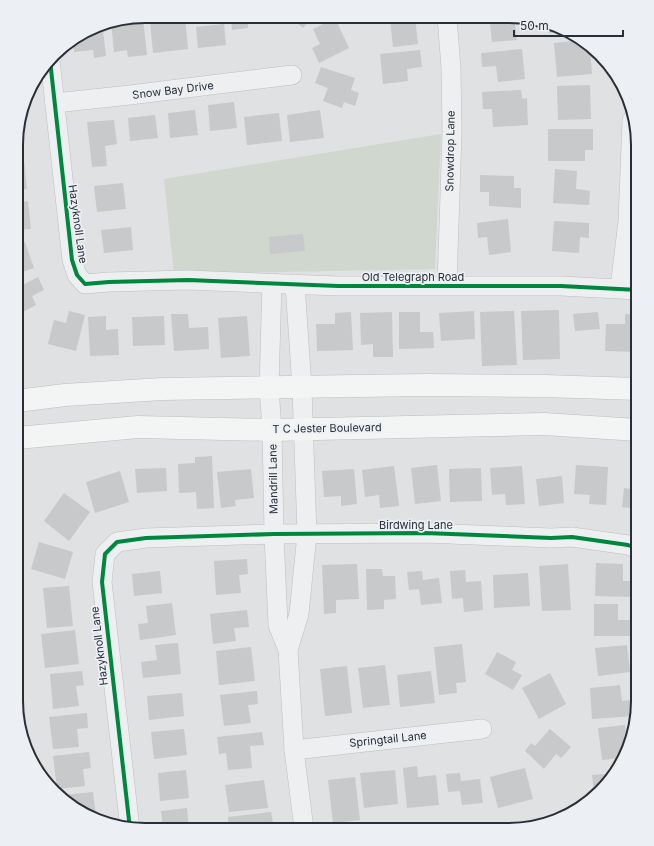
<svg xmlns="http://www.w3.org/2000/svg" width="654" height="846" font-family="Inter,sans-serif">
	<rect width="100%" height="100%" fill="#dfe1e3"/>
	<path fill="#d0d7cf" d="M441 134 435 269 174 274 164 179Z"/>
	<g fill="#c7c9cb">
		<path d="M231 16H266V20L248 22V28L232 30Z"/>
		<path d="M289 16H313L303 28Z"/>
		<path d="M185 17 188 49 153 53 150 21Z"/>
		<path d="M415 17 418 44 393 47 390 20Z"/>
		<path d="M480 17H514L517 40 492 42 490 23 481 24Z"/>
		<path d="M143 18 147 55 128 57 127 50 114 52 111 22Z"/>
		<path d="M335 18 349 48 319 63 312 48 320 44 313 29Z"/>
		<path d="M102 23 106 56 94 58 93 50 74 52 73 41Z"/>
		<path d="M224 24 226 45 198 48 196 27Z"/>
		<path d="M548 25 557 29 563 31 549 33Z"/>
		<path d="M583 40 590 48 592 74 557 77 554 43Z"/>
		<path d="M522 49 525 79 498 82 496 66 482 67 481 53Z"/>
		<path d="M420 50 422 67 407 69 408 81 383 84 380 54Z"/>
		<path d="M321 67 355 78 351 90 359 93 355 106 344 102 342 108 323 101 328 88 315 83Z"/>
		<path d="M590 85 591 119 558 120 557 86Z"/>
		<path d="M521 90 522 99 527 98 528 125 493 127 492 109H483L482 92Z"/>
		<path d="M234 102 237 128 210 131 208 105Z"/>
		<path d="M195 110 198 135 170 138 168 113Z"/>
		<path d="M320 110 324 138 290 142 287 115Z"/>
		<path d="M279 113 282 141 247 145 244 117Z"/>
		<path d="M155 115 158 138 130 141 128 118Z"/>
		<path d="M20 120 23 149H17V128Z"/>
		<path d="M114 120 117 144 105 146 107 166 92 167 87 122Z"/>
		<path d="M548 129H593V150H585V161H548Z"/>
		<path d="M24 161 27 189 17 190V162Z"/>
		<path d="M555 169 577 171 576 189 590 191 589 205 553 203Z"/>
		<path d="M480 175 514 176V188H521V208L489 206V192H480Z"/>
		<path d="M123 183 126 209 97 212 94 186Z"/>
		<path d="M28 201 31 229 17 230V203Z"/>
		<path d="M508 219 511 252 489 255 487 237 478 238 477 223Z"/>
		<path d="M554 221 589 223V238L580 237 579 253 552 251Z"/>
		<path d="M131 227 133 250 104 253 101 230Z"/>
		<path d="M303 234 305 251 270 254 269 237Z"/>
		<path d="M25 242 34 268 17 274V245Z"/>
		<path d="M38 277 44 290 32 296 36 305 17 315V288Z"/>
		<path d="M559 310 560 359 523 360 521 311Z"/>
		<path d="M69 311 85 315 76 351 48 344 54 320 66 323Z"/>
		<path d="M474 311 475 339 441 341 439 313Z"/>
		<path d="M514 311 517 365 482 366 480 312Z"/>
		<path d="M351 312 353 350 317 351 316 324H335V313Z"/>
		<path d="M392 312 393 357H373V344L361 345 360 313Z"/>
		<path d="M399 312H420V332H433L434 348 399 349Z"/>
		<path d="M598 312 600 329 575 331 573 314Z"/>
		<path d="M171 314H188L189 328 208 327 209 349 174 351Z"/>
		<path d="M625 314 638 315V352L605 351 606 324H625Z"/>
		<path d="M106 316V330L118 329 119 355 90 356 88 317Z"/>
		<path d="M164 316 165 345 133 346 132 317Z"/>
		<path d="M247 316 250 356 221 358 218 318Z"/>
		<path d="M212 456 214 508 197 509 196 492 179 493 178 464 195 463V457Z"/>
		<path d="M437 465 441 501 415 504 411 468Z"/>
		<path d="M576 465 608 467 606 505 589 504 590 495 574 494Z"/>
		<path d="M394 466 399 506 380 508 379 495 365 497 362 470Z"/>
		<path d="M522 466 525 504 506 505 505 494 492 495 490 468Z"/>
		<path d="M166 468 167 491 137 493 135 469Z"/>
		<path d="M481 468 482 501 450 502 449 469Z"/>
		<path d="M251 469 254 498 235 500 236 506 221 508 217 472Z"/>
		<path d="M354 469 357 504 341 506V496L324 497 322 471Z"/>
		<path d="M120 471 129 502 95 513 86 482Z"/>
		<path d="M562 476 564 503 539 506 536 479Z"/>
		<path d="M624 488 638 490V509L622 507Z"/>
		<path d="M64 493 90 512 69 541 44 521Z"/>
		<path d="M39 542 73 552 65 579 31 569Z"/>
		<path d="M247 559 248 574 239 575 241 593 216 595 214 561Z"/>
		<path d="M596 563 623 564V581H632V597L595 596Z"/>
		<path d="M357 564 359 599 336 600V613L324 614 322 565Z"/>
		<path d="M568 564 571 610 542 611 539 566Z"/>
		<path d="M366 569H382L383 576H395L396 599 384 600V609L367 610Z"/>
		<path d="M465 570 466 582 481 581 483 610 464 612 463 598 452 599 450 571Z"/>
		<path d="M160 571 162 593 134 596 132 574Z"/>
		<path d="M422 571 423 580 439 578 442 603 421 605 419 589 409 590 407 572Z"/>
		<path d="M528 573 530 606 494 608 493 575Z"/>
		<path d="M69 586 73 626 47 628 43 588Z"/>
		<path d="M172 603 176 635 140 640 138 624 148 623 146 606Z"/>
		<path d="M594 604H618V620H632V636H594Z"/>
		<path d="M247 610 249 627 234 628 236 641 213 644 210 614Z"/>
		<path d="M75 630 79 664 45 668 41 634Z"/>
		<path d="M178 643 181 674 143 678 141 662 157 660 155 645Z"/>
		<path d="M462 644 466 682 456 683 457 693 439 695 434 647Z"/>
		<path d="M627 645 630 672 598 676 595 648Z"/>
		<path d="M251 647 255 681 219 685 216 651Z"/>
		<path d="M497 652 516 662 512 670 522 675 513 690 485 674Z"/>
		<path d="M385 665 390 705 363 708 358 668Z"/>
		<path d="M347 666 352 713 325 716 320 669Z"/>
		<path d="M82 671 84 685 76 686 79 706 53 709 50 674Z"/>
		<path d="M431 671 435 703 400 707 397 675Z"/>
		<path d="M550 673 566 704 539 719 522 688Z"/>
		<path d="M620 685 622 701 633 700 634 716 592 719 590 688Z"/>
		<path d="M257 691 258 704 248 705 251 723 224 726 220 695Z"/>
		<path d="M182 693 184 716 149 720 147 696Z"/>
		<path d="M87 713 88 728 77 729 79 747 53 749 49 717Z"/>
		<path d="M625 725 627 742 621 758 602 760 598 728Z"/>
		<path d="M184 729 187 755 154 759 151 732Z"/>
		<path d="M550 729 571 747 561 758 556 754 544 769 525 751 531 743 535 746Z"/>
		<path d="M262 732 264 745 250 746 252 768 228 770 226 753 219 754 217 737Z"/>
		<path d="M89 752 91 768 83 769 85 786 57 789 53 756Z"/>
		<path d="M417 766 418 777 436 775 439 805 407 808 403 768Z"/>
		<path d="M525 768 533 799 498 808 490 777Z"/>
		<path d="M186 770 189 798 160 801 158 773Z"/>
		<path d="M395 770 398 804 364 808 360 773Z"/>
		<path d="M460 773 461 781 480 779 483 803 462 805 460 791 448 792 446 774Z"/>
		<path d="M616 773 594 793 592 775Z"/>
		<path d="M355 777 360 820 333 823 328 780Z"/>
		<path d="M264 780 268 808 229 812 225 785Z"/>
		<path d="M93 792 96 817 73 808 62 795Z"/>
		<path d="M187 808 189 829H163L161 811Z"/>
		<path d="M271 812 274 829H229L228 817Z"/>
	</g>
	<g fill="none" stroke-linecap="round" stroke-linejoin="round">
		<g stroke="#bdbfc1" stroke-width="20">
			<g id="minor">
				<path d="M50 60 72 260 77 275 85 284 109 282 188 280 338 286H561L638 290"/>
				<path d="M55 103 130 95 292 75"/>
				<path d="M272 283 269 387 272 430 274 534 278 625 288 650 294 750 304 829"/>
				<path d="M447 285 452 133 451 68 447 17"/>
				<path d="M620 288 628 221 632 120"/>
				<path d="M288 650 299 614 307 534 302 388 295 284"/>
				<path d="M294 750 482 729"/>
				<path d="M130 829 102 582 105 554 117 542 146 538 274 534 425 533 551 538 572 537 628 545 638 549"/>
			</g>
		</g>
		<g stroke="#bcbec0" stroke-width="23">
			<g id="major">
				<path d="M17 401 65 395 162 389 426 385 544 386 638 389"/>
				<path d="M17 438 138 427 272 430 544 424 638 430"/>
			</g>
		</g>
		<use href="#minor" stroke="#eeeff0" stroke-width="19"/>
		<use href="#major" stroke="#f3f4f4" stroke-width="22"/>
		<g stroke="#eceff3" stroke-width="6">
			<g id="cycleway">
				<path d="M50 60 72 260 77 275 85 284 109 282 188 280 338 286H561L638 290"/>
				<path d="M130 829 102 582 105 554 117 542 146 538 274 534 425 533 551 538 572 537 628 545 638 549"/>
			</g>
		</g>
		<use href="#cycleway" stroke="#00873e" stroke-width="4"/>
	</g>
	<g text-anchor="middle" stroke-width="3.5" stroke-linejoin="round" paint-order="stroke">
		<g font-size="11" fill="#282f39" stroke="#eceff3">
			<text transform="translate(173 90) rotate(-7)" y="4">Snow Bay Drive</text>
			<text transform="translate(450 151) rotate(-89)" y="4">Snowdrop Lane</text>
			<text transform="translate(78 224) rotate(82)" y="4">Hazyknoll Lane</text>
			<text x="413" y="281">Old Telegraph Road</text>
			<text transform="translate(327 428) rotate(-1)" y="4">T C Jester Boulevard</text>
			<text transform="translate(273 479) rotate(-91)" y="4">Mandrill Lane</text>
			<text x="416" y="529">Birdwing Lane</text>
			<text transform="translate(99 646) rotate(-97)" y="4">Hazyknoll Lane</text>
			<text transform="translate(388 739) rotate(-6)" y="4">Springtail Lane</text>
		</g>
	</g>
	<path d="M0 0H654V846H0ZM145 23H509A122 122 0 0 1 631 145V701A122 122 0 0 1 509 823H145A122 122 0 0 1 23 701V145A122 122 0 0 1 145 23Z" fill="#eceff3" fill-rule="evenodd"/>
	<path fill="none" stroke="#282f39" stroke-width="2" d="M145 23H509A122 122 0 0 1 631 145V701A122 122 0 0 1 509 823H145A122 122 0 0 1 23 701V145A122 122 0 0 1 145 23Z"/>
	<path d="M514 30v6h109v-6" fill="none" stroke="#282f39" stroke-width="2"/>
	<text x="520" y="30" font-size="12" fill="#282f39" stroke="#eceff3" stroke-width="3" paint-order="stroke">50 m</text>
</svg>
